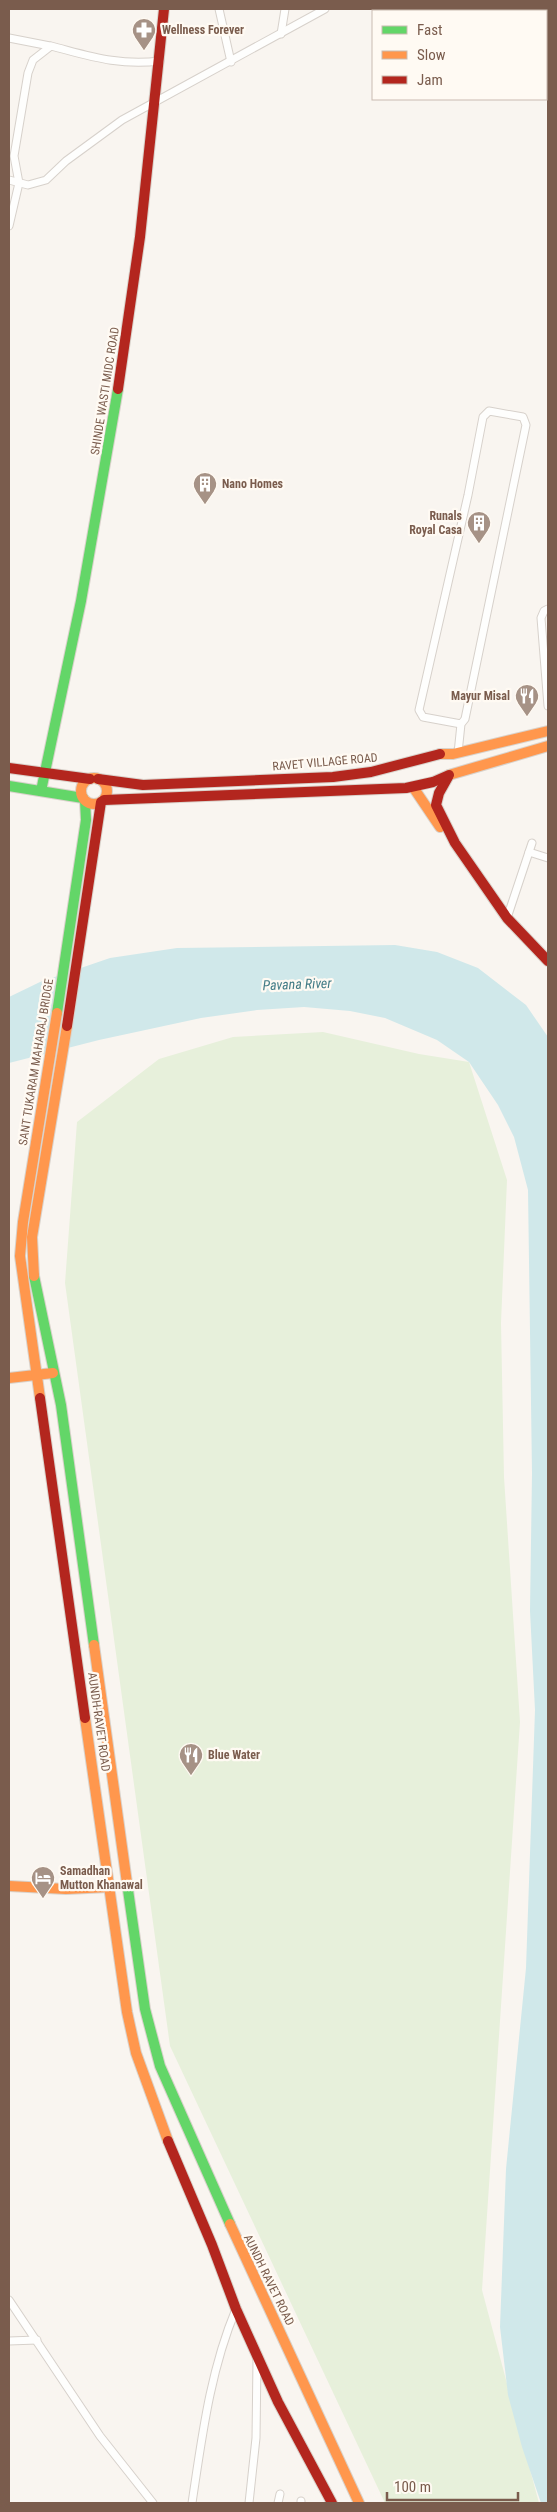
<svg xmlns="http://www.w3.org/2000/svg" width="557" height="2512" font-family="'Roboto Condensed',sans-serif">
	<rect width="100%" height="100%" fill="#f9f5f0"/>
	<path fill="#e7f0db" d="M323 1032 419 1054 469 1062 507 1180 501 1323 504 1477 520 1722 482 2290 539 2503H385L170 2046 65 1283 77 1122 159 1059 233 1037Z"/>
	<path fill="#d0e8ea" d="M395 945 437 952 478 968 526 1005 548 1037V2503H541L522 2447 508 2395 500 2327 506 2169 526 1968 535 1710 530 1611 532 1473 528 1190 514 1137 498 1105 469 1062 437 1040 385 1018 350 1011 304 1007 257 1010 201 1018 99 1040 9 1063V997L40 982 110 958 177 948Z"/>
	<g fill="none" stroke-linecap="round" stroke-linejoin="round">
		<g stroke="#d7d1cb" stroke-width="9">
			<g id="street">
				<path d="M219 9 231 62"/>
				<path d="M281 34 285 9"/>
				<path d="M9 38 50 46"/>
				<path d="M9 180 28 185 46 180 66 161 122 120 325 9"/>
				<path d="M9 226 19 183 14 156 28 73 33 60 51 46C90 56 118 66 160 61"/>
				<path d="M548 609 544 611 541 618 548 706"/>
				<path d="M458 753 461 724 465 719 526 425 523 417 489 411 483 417 468 495 419 710 423 717 461 724"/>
				<path d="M529 852 548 858"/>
				<path d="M507 918 532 843"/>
				<path d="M9 2300 100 2436 153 2503"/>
				<path d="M9 2341 37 2340"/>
				<path d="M192 2503C202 2437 210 2371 236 2309"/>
				<path d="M249 2503 256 2438 257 2359"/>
				<path d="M278 2503 280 2494"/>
				<path d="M301 2503V2501"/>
			</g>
		</g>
		<g stroke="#d9d2cb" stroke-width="12">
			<g id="fast">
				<path d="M9 786 83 798"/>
				<path d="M41 791 81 601 118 389"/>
				<path d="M57 1013 86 820 85 801"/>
				<path d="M34 1276 61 1405 94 1645"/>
				<path d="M127 1883 145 2009 160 2066 230 2224"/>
			</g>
		</g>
		<g stroke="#d9d2cb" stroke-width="12">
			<g id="slow">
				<path d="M440 754H453L548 731"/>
				<path d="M449 775 548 746"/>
				<circle cx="94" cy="791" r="13"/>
				<path d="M413 787 440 827"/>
				<path d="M34 1276 32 1237 67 1026"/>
				<path d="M9 1378 53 1373"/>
				<path d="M40 1398 20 1256 23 1222 57 1013"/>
				<path d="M94 1645 127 1883"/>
				<path d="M85 1718 127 2012 136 2053 168 2141"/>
				<path d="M9 1886 66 1889 109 1887"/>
				<path d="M230 2224 359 2503"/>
			</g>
		</g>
		<g stroke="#d9d2cb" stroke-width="12">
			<g id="jam">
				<path d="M118 389 140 237 164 9"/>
				<path d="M9 768 90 779"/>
				<path d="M448 777 439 793 436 805 455 843 507 918 548 961"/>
				<path d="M98 779 143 785 333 777 371 772 440 754"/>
				<path d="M104 800 406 788 433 782 449 775"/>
				<path d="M67 1026 101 802"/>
				<path d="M40 1398 85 1718"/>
				<path d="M168 2141 212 2245 236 2309 278 2402 332 2503"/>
			</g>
		</g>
		<use href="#street" stroke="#fefefd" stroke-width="7"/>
		<use href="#fast" stroke="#63d668" stroke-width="10"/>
		<use href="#slow" stroke="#ff974d" stroke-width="10"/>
		<use href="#jam" stroke="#b3261e" stroke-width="10"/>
	</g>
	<defs>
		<g id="pharmacy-pin" transform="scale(1.25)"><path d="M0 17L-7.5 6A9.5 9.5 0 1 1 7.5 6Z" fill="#a69286" stroke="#fffaf3"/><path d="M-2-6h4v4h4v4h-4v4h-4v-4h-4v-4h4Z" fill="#fff"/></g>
		<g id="building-pin" transform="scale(1.25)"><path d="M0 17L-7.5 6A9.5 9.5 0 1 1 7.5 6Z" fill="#a69286" stroke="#fffaf3"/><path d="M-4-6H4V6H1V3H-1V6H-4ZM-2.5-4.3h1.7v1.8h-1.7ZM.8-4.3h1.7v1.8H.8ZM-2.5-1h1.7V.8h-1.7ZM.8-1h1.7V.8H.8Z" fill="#fff"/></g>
		<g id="restaurant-pin" transform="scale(1.25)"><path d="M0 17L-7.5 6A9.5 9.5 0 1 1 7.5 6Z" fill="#a69286" stroke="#fffaf3"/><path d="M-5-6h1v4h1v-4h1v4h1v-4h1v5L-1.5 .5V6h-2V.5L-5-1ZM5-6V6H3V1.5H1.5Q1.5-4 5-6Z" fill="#fff"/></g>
		<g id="hotel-pin" transform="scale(1.25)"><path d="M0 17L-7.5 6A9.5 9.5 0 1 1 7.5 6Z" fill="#a69286" stroke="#fffaf3"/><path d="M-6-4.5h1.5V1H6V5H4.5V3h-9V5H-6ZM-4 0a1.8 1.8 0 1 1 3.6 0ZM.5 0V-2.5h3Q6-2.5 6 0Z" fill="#fff"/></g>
	</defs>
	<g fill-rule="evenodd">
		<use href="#pharmacy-pin" x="144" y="30"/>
		<use href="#building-pin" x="205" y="484"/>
		<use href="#building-pin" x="479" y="523"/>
		<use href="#restaurant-pin" x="527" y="696"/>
		<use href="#restaurant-pin" x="191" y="1755"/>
		<use href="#hotel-pin" x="43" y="1878"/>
	</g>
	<g text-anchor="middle" stroke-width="4.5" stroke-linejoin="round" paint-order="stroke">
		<g font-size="12" font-weight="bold" fill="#7a5c4d" stroke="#fffaf3" text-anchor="start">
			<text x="162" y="34">Wellness Forever</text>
			<text x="222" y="488">Nano Homes</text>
			<text x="462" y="520" text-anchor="end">Runals<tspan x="462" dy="14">Royal Casa</tspan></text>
			<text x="510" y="700" text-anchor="end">Mayur Misal</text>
			<text x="208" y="1759">Blue Water</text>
			<text x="60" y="1875">Samadhan<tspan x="60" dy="14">Mutton Khanawal</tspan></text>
		</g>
		<g font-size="12" fill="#7a5c4d" stroke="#fffaf3">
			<text transform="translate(105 391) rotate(-81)" y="4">SHINDE WASTI MIDC ROAD</text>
			<text transform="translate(325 762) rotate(-5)" y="4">RAVET VILLAGE ROAD</text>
			<text transform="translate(36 1062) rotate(-81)" y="4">SANT TUKARAM MAHARAJ BRIDGE</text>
			<text transform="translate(99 1722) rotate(82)" y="4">AUNDH-RAVET ROAD</text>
			<text transform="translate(269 2280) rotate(64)" y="4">AUNDH RAVET ROAD</text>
		</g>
		<g font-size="14" font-style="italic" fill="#437c86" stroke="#fffaf3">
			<text transform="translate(297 984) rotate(-2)" y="5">Pavana River</text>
		</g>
	</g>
	<rect width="557" height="2512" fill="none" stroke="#7a5c4d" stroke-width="20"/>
	<rect x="372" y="10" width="175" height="90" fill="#fffaf3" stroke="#cabbb1"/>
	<rect x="382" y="26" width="25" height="8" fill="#63d668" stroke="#cabbb1"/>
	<text x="417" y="35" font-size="15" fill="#7a5c4d">Fast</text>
	<rect x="382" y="51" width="25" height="8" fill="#ff974d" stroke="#cabbb1"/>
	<text x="417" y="60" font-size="15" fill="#7a5c4d">Slow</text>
	<rect x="382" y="76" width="25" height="8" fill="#b3261e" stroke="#cabbb1"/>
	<text x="417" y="85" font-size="15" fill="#7a5c4d">Jam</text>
	<path d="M387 2492v8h131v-8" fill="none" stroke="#7a5c4d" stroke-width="2.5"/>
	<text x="394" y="2492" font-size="15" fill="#7a5c4d" stroke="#fffaf3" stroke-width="4" paint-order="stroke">100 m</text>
</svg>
